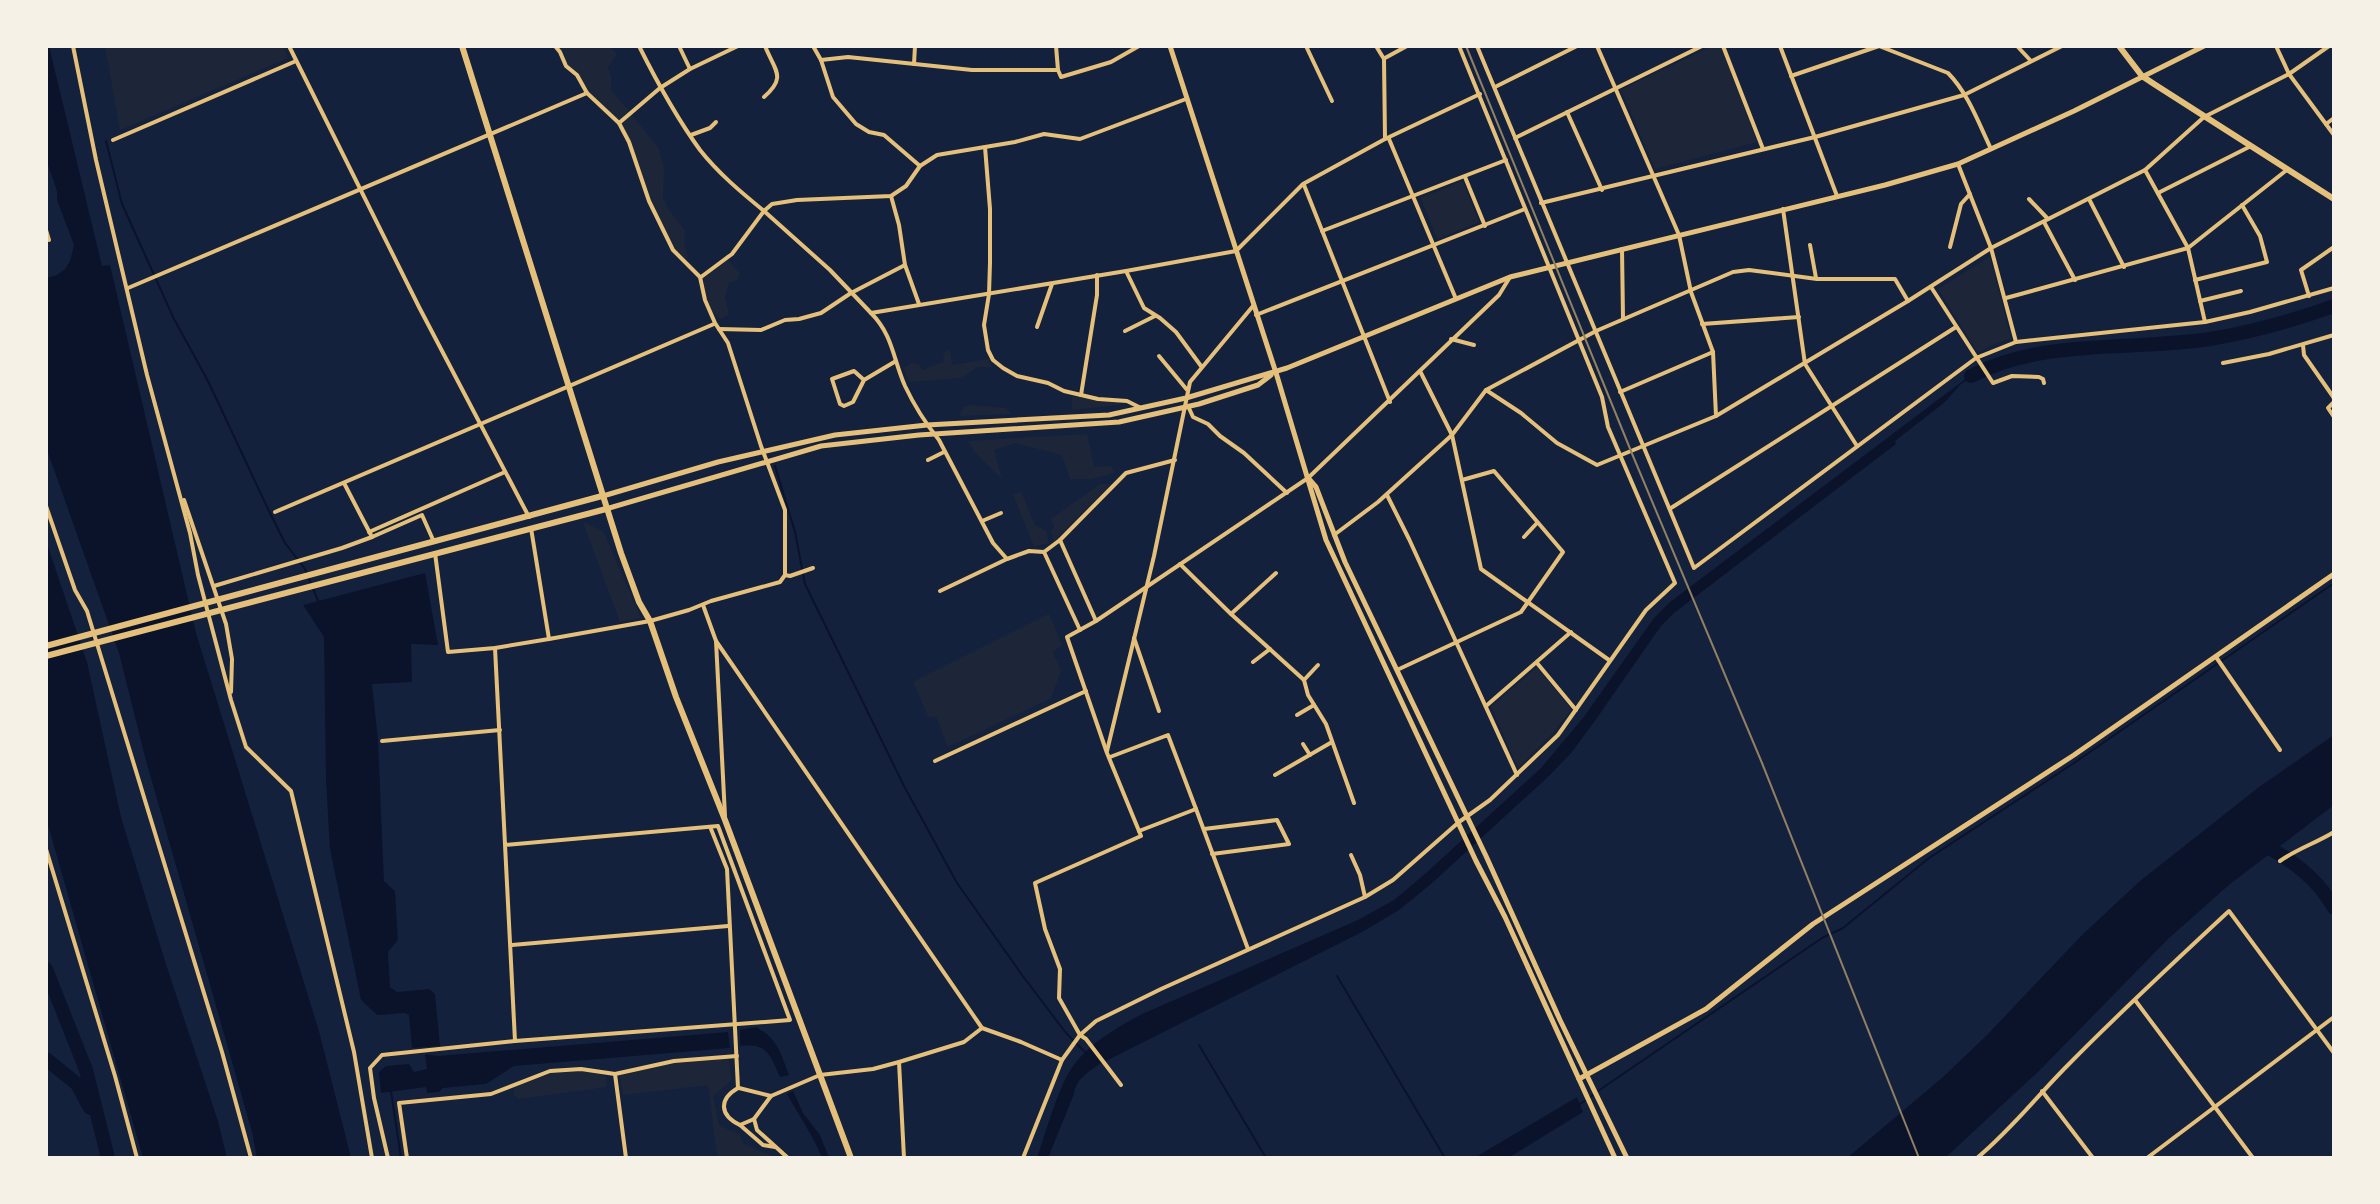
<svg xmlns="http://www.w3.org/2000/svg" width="2380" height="1204" font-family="'Sofia Sans Condensed',sans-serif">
	<rect width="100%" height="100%" fill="#14213d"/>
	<g fill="#1d2539">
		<path d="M105 46H283L288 58 120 130Z"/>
		<path d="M557 46H609L617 54 608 67 611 77V90L629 111 619 120 589 92 578 73 568 65 563 51Z"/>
		<path d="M1712 46H1721L1757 142 1655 169 1621 90Z"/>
		<path d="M632 115 659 149 664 169 663 198 669 210 685 231 684 244 688 256 685 259C652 227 643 165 621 124Z"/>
		<path d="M1463 181 1479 222 1437 239 1421 198Z"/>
		<path d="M1990 257 2011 339 1994 344 1978 352 1938 289Z"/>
		<path d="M728 260 740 274 737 280 729 283 725 297 729 314 721 319C707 311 706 293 703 278Z"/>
		<path d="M950 349 952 365 988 359 992 367H977L962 378 909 382 903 368 912 363 920 365 922 370 943 362 944 353Z"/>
		<path d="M1072 396 1098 401 1119 402V405L1072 410Z"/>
		<path d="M971 405 1006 408 1012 414 959 416 964 407Z"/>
		<path d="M1087 434 1094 467 1111 466 1115 473 1091 479H1070L1062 455 1015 443 994 450 1002 479C989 465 977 458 968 441Z"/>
		<path d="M1100 484H1111L1054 541 1051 531 1054 527 1051 519Z"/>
		<path d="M1021 492 1035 525 1046 531 1049 543 1034 546 1013 495Z"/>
		<path d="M583 522 603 531 641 618 620 622Z"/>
		<path d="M1049 614 1062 645 1053 652 1061 671 1051 698 948 747 936 716 929 718 913 682Z"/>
		<path d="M1537 667 1571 709 1553 733 1518 768 1491 707Z"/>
		<path d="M728 1056 732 1080 713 1096 719 1125 740 1135 744 1144 770 1155 773 1158H722L717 1155 708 1085 623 1095 619 1073 674 1061Z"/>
		<path d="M581 1069 602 1073 606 1078 607 1087 518 1099 514 1094V1085L550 1071Z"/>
	</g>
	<g fill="#0b132b">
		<path d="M46 46H49L102 266 110 265 196 633 319 1031 351 1158H257L252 1132 145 757 119 653 46 447V278L57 275 65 269 70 261 74 245 57 200V191L46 159Z"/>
		<path d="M1980 368 1985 375 1974 376 1961 384 1945 402 1895 441 1896 444 1674 613 1661 626 1592 725 1572 752 1548 777 1431 884 1399 910 1364 931 1100 1064C1089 1071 1075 1080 1074 1094L1048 1158H1037C1046 1132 1058 1087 1073 1066 1091 1042 1116 1028 1142 1014L1358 920 1394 900 1426 873 1541 768 1583 718 1654 618 1670 602Z"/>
		<path d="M46 541 87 662 121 817 165 961 218 1121 227 1158H143L46 818Z"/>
		<path d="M425 573 438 645 411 644 412 682 372 684 378 740 384 881 395 891 398 940 388 952 390 987 397 992 429 989 435 994 440 1046 412 1048 409 1015 405 1013 377 1015 361 1000 330 849 326 781 324 637 303 605Z"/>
		<path d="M2334 735V805L2230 884 2168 939 2040 1070 1945 1158H1847L1943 1077 1986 1036 2082 935 2140 881 2259 787Z"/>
		<path d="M756 1027C778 1039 780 1052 789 1075L780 1077C770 1055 768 1043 740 1046V1030Z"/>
		<path d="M728 1032 730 1048 514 1066 486 1084 443 1088 439 1092 427 1093 426 1087 381 1093 379 1072 386 1066 409 1064 414 1072 427 1069 425 1054 438 1056Z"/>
		<path d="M793 1091 803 1113 820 1135 829 1158H822C813 1135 799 1116 787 1094Z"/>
		<path d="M1577 1097 1583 1112 1508 1158H1474Z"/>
	</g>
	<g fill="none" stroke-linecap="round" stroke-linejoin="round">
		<g stroke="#0b132b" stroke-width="2">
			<path d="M106 141 122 204 174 319 208 381 269 511 285 543 305 569 319 603"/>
			<path d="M775 466 795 532 805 584 904 786 957 883 1022 975 1066 1033 1086 1053"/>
			<path d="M1337 976 1445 1158"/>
			<path d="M1199 1045 1266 1158"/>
			<path d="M391 1091 401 1158"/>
			<path d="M1598 1091 1822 938 1843 928 1929 858 2074 763 2334 583"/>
			<path d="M1580 1104 1593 1095"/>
		</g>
		<g stroke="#0b132b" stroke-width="14">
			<path d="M1971 376C2044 338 2131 351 2210 339 2252 332 2295 320 2334 306"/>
			<path d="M2259 842C2290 859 2317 877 2334 908"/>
			<path d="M46 969 86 1070 108 1158"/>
			<path d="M46 1059 77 1084 90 1108"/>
		</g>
		<g stroke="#e5c07b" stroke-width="4">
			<path d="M73 46 96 160 147 375 190 533 198 575 231 700 246 747 291 791 354 1052 372 1158"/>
			<path d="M289 46 419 307 529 517"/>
			<path d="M639 46C657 82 676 117 700 150 718 173 742 193 764 211L732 254 701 277"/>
			<path d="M679 46 690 69"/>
			<path d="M813 46 821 60 833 97 856 124 869 132 884 135 920 166"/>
			<path d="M1056 46 1058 70 1061 77 1111 62 1139 46"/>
			<path d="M1306 46 1332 101"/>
			<path d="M1376 46 1384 59 1385 139"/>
			<path d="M1477 46 1694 568 1976 358 2016 342 2205 322 2250 312 2334 288"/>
			<path d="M1723 46 1763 149"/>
			<path d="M1780 46 1837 196"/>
			<path d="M1879 46 1948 73C1968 93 1979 124 1991 149"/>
			<path d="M2017 46 2031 61"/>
			<path d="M2276 46 2289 74 2334 135"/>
			<path d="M1385 58 1407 46"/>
			<path d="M821 60 848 57 972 70H1058"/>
			<path d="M914 64 915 46"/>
			<path d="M1791 76 1879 46"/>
			<path d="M1495 87 1577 46"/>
			<path d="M764 97C787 77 775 71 765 46"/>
			<path d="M1567 112 1602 190"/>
			<path d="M619 123 660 88 690 69 738 46"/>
			<path d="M2326 124 2334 118"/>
			<path d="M691 135 710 128 716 122"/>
			<path d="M1515 138 1702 46"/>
			<path d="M1389 139 1456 299"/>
			<path d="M113 140 296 61"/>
			<path d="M985 147 990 209V263L989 294 984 325 988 350 993 360 1003 368 1017 376 1048 383 1064 391 1098 399 1127 401 1141 408"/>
			<path d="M1958 164 1991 248 2016 342"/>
			<path d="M2145 170 2188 248 2288 169"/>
			<path d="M1465 177 1485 226"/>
			<path d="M1304 185 1390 402"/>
			<path d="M2158 193 2251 146"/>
			<path d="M2029 199 2048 219"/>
			<path d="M2089 199 2124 267"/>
			<path d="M1541 203 1815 137 1964 95 2062 46"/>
			<path d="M1783 209 1805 364 1857 446"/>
			<path d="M2044 222 2075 280"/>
			<path d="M46 230 49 240"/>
			<path d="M1322 231 1506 160"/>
			<path d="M1810 245 1816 278"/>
			<path d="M1950 247 1961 204 1970 194"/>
			<path d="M1622 249 1623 318"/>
			<path d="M905 265 919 304"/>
			<path d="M1126 271 1144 308 1160 318 1176 332 1201 366"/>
			<path d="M2195 280 2267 262 2260 236 2242 205"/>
			<path d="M1931 287 1993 383 2012 376 2039 377 2043 379 2044 383"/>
			<path d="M128 288 587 93"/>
			<path d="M2309 296 2301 270 2334 247"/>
			<path d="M2006 298 2188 248 2205 322"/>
			<path d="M2200 301 2241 291"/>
			<path d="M871 313 830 270 764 211 772 204 797 200 891 196 906 186 920 166 937 155 1015 142 1044 134 1080 139 1186 99"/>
			<path d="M1256 315 1525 209"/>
			<path d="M1702 324 1799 317"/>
			<path d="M1037 327 1052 284"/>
			<path d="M719 329 761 330 785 320 799 319 821 313 851 293 905 265 899 225 891 196"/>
			<path d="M1125 331 1155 316"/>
			<path d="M1451 339 1474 345"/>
			<path d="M2303 345 2304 355 2334 398"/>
			<path d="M1159 356 1188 391"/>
			<path d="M2223 363 2269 354 2334 335"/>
			<path d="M1420 371 1452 435 1481 569 1609 660"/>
			<path d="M864 380 853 402 844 406 840 404 832 379 854 371 864 380 896 361"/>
			<path d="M1486 390 1521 413 1557 443 1597 465 1716 416 1713 352 1691 292 1679 235 1597 46"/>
			<path d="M1620 392 1713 352"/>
			<path d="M1081 395 1097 295V275"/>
			<path d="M2334 402 2328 408 2334 417"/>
			<path d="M1188 406 1193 417 1208 424 1220 436 1244 453 1287 493"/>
			<path d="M1716 416 1908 301 1991 248 2145 170 2204 117 2289 74 2329 46"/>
			<path d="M928 460 944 452"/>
			<path d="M344 483 372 537 422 515 434 542"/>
			<path d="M1387 495 1409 539 1517 775"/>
			<path d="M184 500 226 624 232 659 231 692"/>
			<path d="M46 506 75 590 87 611 222 1052 251 1158"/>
			<path d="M1671 508 1956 327"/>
			<path d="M275 512 714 324"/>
			<path d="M982 521 1001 513"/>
			<path d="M531 528 549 639 650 621 689 610 711 601 780 582 785 575V510L761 446 728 343 715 323 705 300 700 277 673 250 649 201 629 142 619 123 587 93 577 75 566 66 560 52 555 46"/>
			<path d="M369 532 505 472"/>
			<path d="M1334 535 1378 502 1452 435 1486 390 1596 331 1733 272 1749 270 1817 279H1895L1908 301"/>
			<path d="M1524 537 1537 523"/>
			<path d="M1060 540 1126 473 1175 460"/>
			<path d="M1044 552 1060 540 1096 621"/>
			<path d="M435 553 448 652 495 648 549 639"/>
			<path d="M1180 564 1231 614 1304 680 1308 695 1326 724 1354 803"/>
			<path d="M785 575 790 576 813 568"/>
			<path d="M214 586 342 548 372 537"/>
			<path d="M940 591 1007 559"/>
			<path d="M703 605 716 641 725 816"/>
			<path d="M1231 614 1276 573"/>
			<path d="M1080 630 1044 552 1029 551 1007 559 993 543 939 440C926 424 914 405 905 386 893 359 893 335 871 313L1126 271 1236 251 1303 184 1385 139 1480 94"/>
			<path d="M1134 638 1159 711"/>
			<path d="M716 641 982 1028 1021 1042 1062 1060"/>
			<path d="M495 648 515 1041 790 1020 718 826 505 845"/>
			<path d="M2216 657 2280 750"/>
			<path d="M1253 662 1270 649"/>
			<path d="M1537 663 1576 710"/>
			<path d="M1397 670 1521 612 1563 552 1494 471 1462 480"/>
			<path d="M1304 680 1318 665"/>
			<path d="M1486 706 1571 632"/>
			<path d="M1297 715 1314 705"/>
			<path d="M382 741 500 730"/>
			<path d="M1303 744 1310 755"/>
			<path d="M1107 751 1154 556 1190 382 1253 306"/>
			<path d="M1110 757 1168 735 1196 809 1139 831 1141 836 1035 883 1045 929 1060 969 1059 998 1080 1035 1086 1039 1121 1085"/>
			<path d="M935 761 1086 691"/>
			<path d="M1275 775 1332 742"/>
			<path d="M1196 809 1248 949"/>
			<path d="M711 829 727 869 738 1088C719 1099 719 1115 740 1125L754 1119 771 1096 820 1075 873 1069 899 1062 964 1042 982 1028"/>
			<path d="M1204 829 1277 820 1289 844 1212 854"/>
			<path d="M1139 831 1107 753 1067 637 1096 621 1308 478 1499 295 1510 277"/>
			<path d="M46 849 115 1076 137 1158"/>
			<path d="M1351 855 1360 875 1365 897"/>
			<path d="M2280 861C2297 849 2316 843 2334 832"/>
			<path d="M512 945 728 926"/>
			<path d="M2135 1000 2253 1158"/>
			<path d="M899 1062 904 1158"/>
			<path d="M739 1088 771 1096"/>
			<path d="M2042 1091 2093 1158"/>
			<path d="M754 1119 757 1130 788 1158"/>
			<path d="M740 1125 763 1145 775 1147"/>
			<path d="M388 1158 374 1098 370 1068 382 1055 515 1041"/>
			<path d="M407 1158 399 1103 491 1094 550 1071 581 1069 615 1074"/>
			<path d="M626 1158 615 1074 674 1061 737 1056"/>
			<path d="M1023 1158 1062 1060 1080 1035 1096 1021 1161 989 1365 897 1393 880 1459 822 1490 800 1558 735 1646 610 1675 583 1608 427 1602 397 1459 46"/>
			<path d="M1977 1158C2011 1130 2037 1096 2068 1065 2120 1012 2174 962 2229 911L2334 1053"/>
			<path d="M2147 1158 2334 1017"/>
		</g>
		<g stroke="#e5c07b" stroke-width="5">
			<path d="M1170 46 1277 376 1326 540 1476 861 1505 917 1615 1158"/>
			<path d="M1309 479 1316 487 1345 562 1486 856 1560 1020 1627 1158"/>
			<path d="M603 496 718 462 835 435 927 425 1109 415 1186 398 1287 368 1510 277 1885 185 1958 164 2074 111 2204 46"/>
			<path d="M606 509 821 446 919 435 1119 422 1199 404 1258 385 1271 375"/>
			<path d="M1579 1079 1706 1009 1813 924 2074 755 2334 574"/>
		</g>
		<path stroke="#e5c07b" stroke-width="6" d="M2119 46 2142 76 2154 84 2334 199"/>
		<g stroke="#e5c07b" stroke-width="6">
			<path d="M462 46 621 553 639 602 650 621 676 697 725 820 851 1158"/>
			<path d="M46 646 602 496"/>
			<path d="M46 656 606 509"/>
		</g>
		<path stroke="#918062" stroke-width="2" d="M1466 46 1633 456 1762 763 1919 1158"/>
	</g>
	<rect width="2380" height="1204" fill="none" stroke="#f6f1e7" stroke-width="96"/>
</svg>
